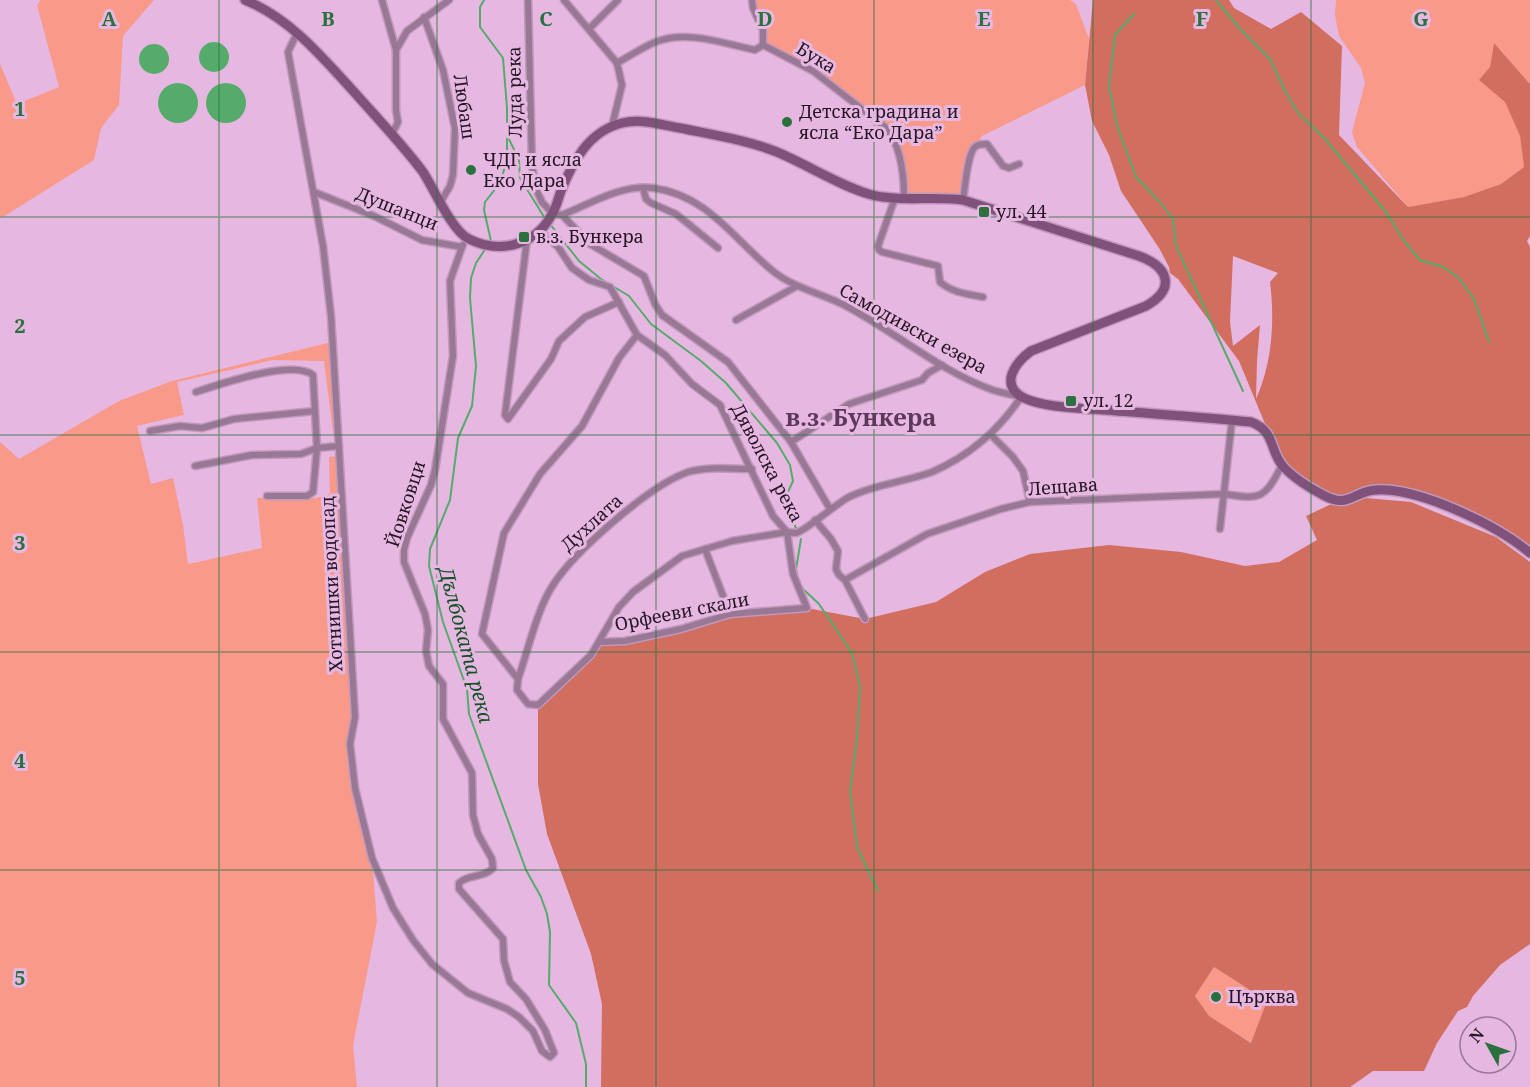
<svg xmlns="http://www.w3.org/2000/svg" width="1530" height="1087" font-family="'Noto Serif',serif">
	<rect width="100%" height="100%" fill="#e6b8e1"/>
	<g fill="#f8998a" fill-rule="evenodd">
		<path d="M41 0H154L123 36 119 105 101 128 94 160 3 217 0 216V64L17 104 59 87 37 5Z"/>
		<path d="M752 0H1070L1076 4 1089 39 1085 85 982 136 971 156 963 200 904 197V178L893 137 827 81 763 45V31Z"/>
		<path d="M1336 0H1530V84L1494 43 1490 67 1520 136 1524 167 1501 184 1464 197 1408 207 1357 147 1352 132 1365 83 1361 68 1339 36 1335 15Z"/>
		<path d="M332 342 355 717 350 744 355 788 372 858 377 922 353 1045 357 1087H0V442L19 459 119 401 172 381ZM273 360 324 361 336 456 329 457 330 494 316 498H257L262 548 188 564 183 525 173 478 151 484 137 426 184 415 177 382Z"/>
		<path d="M1214 967 1247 988 1265 1006 1252 1043 1208 1016 1195 996Z"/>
	</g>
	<g fill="#d16e5f" fill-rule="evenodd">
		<path d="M1093 0H1229L1234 8 1271 29 1301 12 1342 46 1339 135 1408 207 1464 197 1501 184 1524 167 1520 136 1505 102 1479 80 1490 67 1494 43 1530 84V236L1527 241 1530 247V553L1448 506 1374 490 1339 501 1282 465 1239 361 1178 279 1170 273 1169 267 1159 248 1121 191 1109 155 1092 121 1085 85ZM1233 256 1278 273 1270 282C1275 321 1272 364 1256 399L1257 361 1260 325 1233 346 1230 322Z"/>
		<path d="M1366 498 1411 502 1496 537 1530 562V944L1500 965 1473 996 1467 1007 1458 1011 1437 1043 1424 1071H1373L1350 1087H601L602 1004 591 954 547 834 538 784V705L591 655 600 642 625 641 730 614 807 608 865 619 936 602 985 572 1030 554 1109 545 1181 552 1245 566 1279 562 1317 540 1306 516 1329 505 1349 504ZM1214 967 1247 988 1265 1006 1251 1043 1209 1016 1195 996Z"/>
	</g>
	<g fill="#55ab6a">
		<circle cx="214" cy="57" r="15"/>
		<circle cx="154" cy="59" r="15"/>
		<circle cx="178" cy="103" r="20"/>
		<circle cx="226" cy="103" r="20"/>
	</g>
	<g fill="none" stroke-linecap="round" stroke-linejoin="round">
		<g stroke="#55ab6a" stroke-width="2">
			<path d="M484 0 480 7V27L503 58 507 108V160L500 183 485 202 484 210 491 241 489 243"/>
			<path d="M1216 0 1240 29 1270 59 1286 93 1298 113 1324 138 1386 212 1405 242 1420 260 1443 267 1459 278 1474 299 1489 342"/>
			<path d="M1134 14 1115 35 1109 86 1117 126 1136 177 1159 201 1173 219 1176 246 1243 391"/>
			<path d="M508 137 519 160 520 178 546 220"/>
			<path d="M550 224 579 261 601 279 629 296 651 324 701 361 726 383 777 443 790 465 793 481 787 494 789 514 797 530"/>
			<path d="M486 248 476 263 471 278 470 298 476 366 472 406 458 438 450 500 430 549 429 566 443 622 467 689 469 714 526 870 541 897 547 914 550 932 549 985 576 1023 586 1064V1087"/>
			<path d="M798 580 796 569 801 539"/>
			<path d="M802 588 819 604 852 653 860 687 857 738 850 791 857 847 878 891"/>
		</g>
		<g stroke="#c098bb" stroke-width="9">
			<g id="street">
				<path d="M382 0 396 50V110L398 122 392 134"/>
				<path d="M528 0 532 165 536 189 542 202 553 214 562 215 590 244 644 276 655 304 662 315 728 362 791 442 830 509"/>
				<path d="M564 0 617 63 622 85 612 126"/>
				<path d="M752 0 753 8 763 30V45"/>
				<path d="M424 17 443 70 455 128 453 175 450 186 440 203"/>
				<path d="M589 29 618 0"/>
				<path d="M297 33 288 52 323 246 331 316 355 717 350 744 355 788 372 858 393 908 413 940 432 964 468 993 507 1009 519 1017 533 1031 542 1051 550 1057 554 1053 545 1030 526 999 510 982 504 961 503 939 459 889V883C468 874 485 878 493 868L492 859 478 834 473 815 472 773 443 719V684L429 666 426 651 428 630 425 614 404 562V550L407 538 431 485 435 470 453 356 450 281 462 247"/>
				<path d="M763 45 813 71 885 127C901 145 904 173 904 197"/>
				<path d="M396 50 407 31 449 0"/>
				<path d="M617 63C630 56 644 46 658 41 688 30 725 44 755 50L763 45"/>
				<path d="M643 188 646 199 651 203 676 214 718 248"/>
				<path d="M314 192 374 216 422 240 462 247 463 245"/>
				<path d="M895 198 878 246 879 250 882 252 938 266 940 282C953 293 967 294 983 297"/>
				<path d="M963 200C965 188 967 157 974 148 977 144 982 144 987 144L1003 166 1009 168 1019 164"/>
				<path d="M562 215C590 204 621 184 653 188 708 195 734 240 774 272 796 289 824 294 848 307 896 333 939 370 990 389 1000 393 1011 394 1021 397 999 430 969 456 932 472 905 482 875 484 849 497 837 503 804 532 796 533 793 533 790 532 787 532L732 541 682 556 633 592 619 607 591 655 538 705 528 704 517 690 518 679C528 651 537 609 553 585 575 551 650 485 688 472 708 466 732 469 752 469"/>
				<path d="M540 231 558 247 572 268 589 280 610 287 637 335 665 355 692 384 720 405 773 516 787 532 793 574 807 608 730 614 681 629 625 641 600 642"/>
				<path d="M527 240 505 415 508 419 551 359 559 341 585 317 619 302"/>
				<path d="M736 320 797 286"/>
				<path d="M196 392C220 384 292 359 313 375L317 448 313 492 307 496H267"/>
				<path d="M150 431 180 426 202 428 234 419 315 411"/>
				<path d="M991 435 1013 457 1023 471 1030 502"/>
				<path d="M791 442 849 404 922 380 928 373 942 365"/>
				<path d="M195 466 252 455 301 454 317 448 339 446"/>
				<path d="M815 520 831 539 838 551 836 569 839 575 845 580 865 619"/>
				<path d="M1220 529 1232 420"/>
				<path d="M705 549 730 614"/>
				<path d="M845 580 927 534 1001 509 1030 502 1224 494C1262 500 1265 498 1282 465"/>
				<path d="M518 679 482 634 504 533 540 474 582 426 619 358 637 335"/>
			</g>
		</g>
		<g stroke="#c098bb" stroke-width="12">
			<path id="secondary" d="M245 0C291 19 322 57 355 93 378 119 402 144 423 172 434 189 452 231 469 239 499 254 534 246 551 216 556 209 558 199 561 191 573 161 589 131 622 123 641 118 662 125 680 128 713 135 747 140 777 152 808 165 842 187 872 195 900 202 934 196 963 200L1139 256C1169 267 1176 289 1146 306L1031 351C1016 362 998 385 1024 398 1045 408 1082 408 1105 410 1154 414 1203 417 1251 422 1275 431 1269 448 1282 465 1291 476 1310 488 1323 495 1349 509 1352 492 1375 490 1418 487 1497 525 1530 553"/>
		</g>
		<use href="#street" stroke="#997895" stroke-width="6"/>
		<use href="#secondary" stroke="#7f517b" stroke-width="9"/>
	</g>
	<path fill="none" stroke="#2a713e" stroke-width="1.5" stroke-opacity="0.55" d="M219 0V1087M437 0V1087M656 0V1087M874 0V1087M1093 0V1087M1311 0V1087M0 217H1530M0 435H1530M0 652H1530M0 870H1530"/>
	<g fill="#2a713e" stroke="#e6b8e1" stroke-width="2">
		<circle cx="787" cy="122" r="6"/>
		<circle cx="471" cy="170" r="6"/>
		<rect x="978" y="206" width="12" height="12" rx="3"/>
		<rect x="518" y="231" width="12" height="12" rx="3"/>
		<rect x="1065" y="395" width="12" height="12" rx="3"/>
		<circle cx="1216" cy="997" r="6"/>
	</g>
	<g text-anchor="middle" stroke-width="6" stroke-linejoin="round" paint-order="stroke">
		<g font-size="18" fill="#261625" stroke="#e6b8e1">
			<text transform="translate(816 58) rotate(31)" y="6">Бука</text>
			<text transform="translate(515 92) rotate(-91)" y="6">Луда река</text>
			<text transform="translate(464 107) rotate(82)" y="6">Любаш</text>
			<text transform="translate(397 209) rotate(22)" y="6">Душанци</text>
			<text transform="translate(913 329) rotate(29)" y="6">Самодивски езера</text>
			<text transform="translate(767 463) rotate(62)" y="6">Дяволска река</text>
			<text transform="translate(1063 487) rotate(-4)" y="6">Лещава</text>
			<text transform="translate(406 504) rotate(-72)" y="6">Йовковци</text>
			<text transform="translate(592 523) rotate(-42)" y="6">Духлата</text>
			<text transform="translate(332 584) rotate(-93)" y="6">Хотнишки водопад</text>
			<text transform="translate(682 612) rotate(-11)" y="6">Орфееви скали</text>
		</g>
		<g font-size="18" fill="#261625" stroke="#e6b8e1" text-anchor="start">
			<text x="799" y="118">Детска градина и<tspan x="799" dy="21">ясла “Еко Дара”</tspan></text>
			<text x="483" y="166">ЧДГ и ясла<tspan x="483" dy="21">Еко Дара</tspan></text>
			<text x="996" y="218">ул. 44</text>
			<text x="536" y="243">в.з. Бункера</text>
			<text x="1083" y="407">ул. 12</text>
			<text x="1228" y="1003">Църква</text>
		</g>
		<g font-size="20" font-style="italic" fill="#135227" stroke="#e6b8e1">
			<text transform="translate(466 645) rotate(75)" y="7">Дълбоката река</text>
		</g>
		<g font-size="24" font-weight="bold" fill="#5e385b" stroke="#e6b8e1">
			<text x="861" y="426">в.з. Бункера</text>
		</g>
	</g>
	<g font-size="20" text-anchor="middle" font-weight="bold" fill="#2a713e" stroke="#e6b8e1" stroke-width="6" stroke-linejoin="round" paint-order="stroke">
		<text x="109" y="26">A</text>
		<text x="328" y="26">B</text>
		<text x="546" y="26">C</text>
		<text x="765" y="26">D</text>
		<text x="984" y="26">E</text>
		<text x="1202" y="26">F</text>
		<text x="1421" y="26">G</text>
		<text x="20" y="116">1</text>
		<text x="20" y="333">2</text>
		<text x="20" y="550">3</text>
		<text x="20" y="768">4</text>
		<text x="20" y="985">5</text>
	</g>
	<g transform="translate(1488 1045) rotate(310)"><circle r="28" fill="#e6b8e1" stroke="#997796" stroke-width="1.5"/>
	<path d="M0-4.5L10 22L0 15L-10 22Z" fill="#2a713e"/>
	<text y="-9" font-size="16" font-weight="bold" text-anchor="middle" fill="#261625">N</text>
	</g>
</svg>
